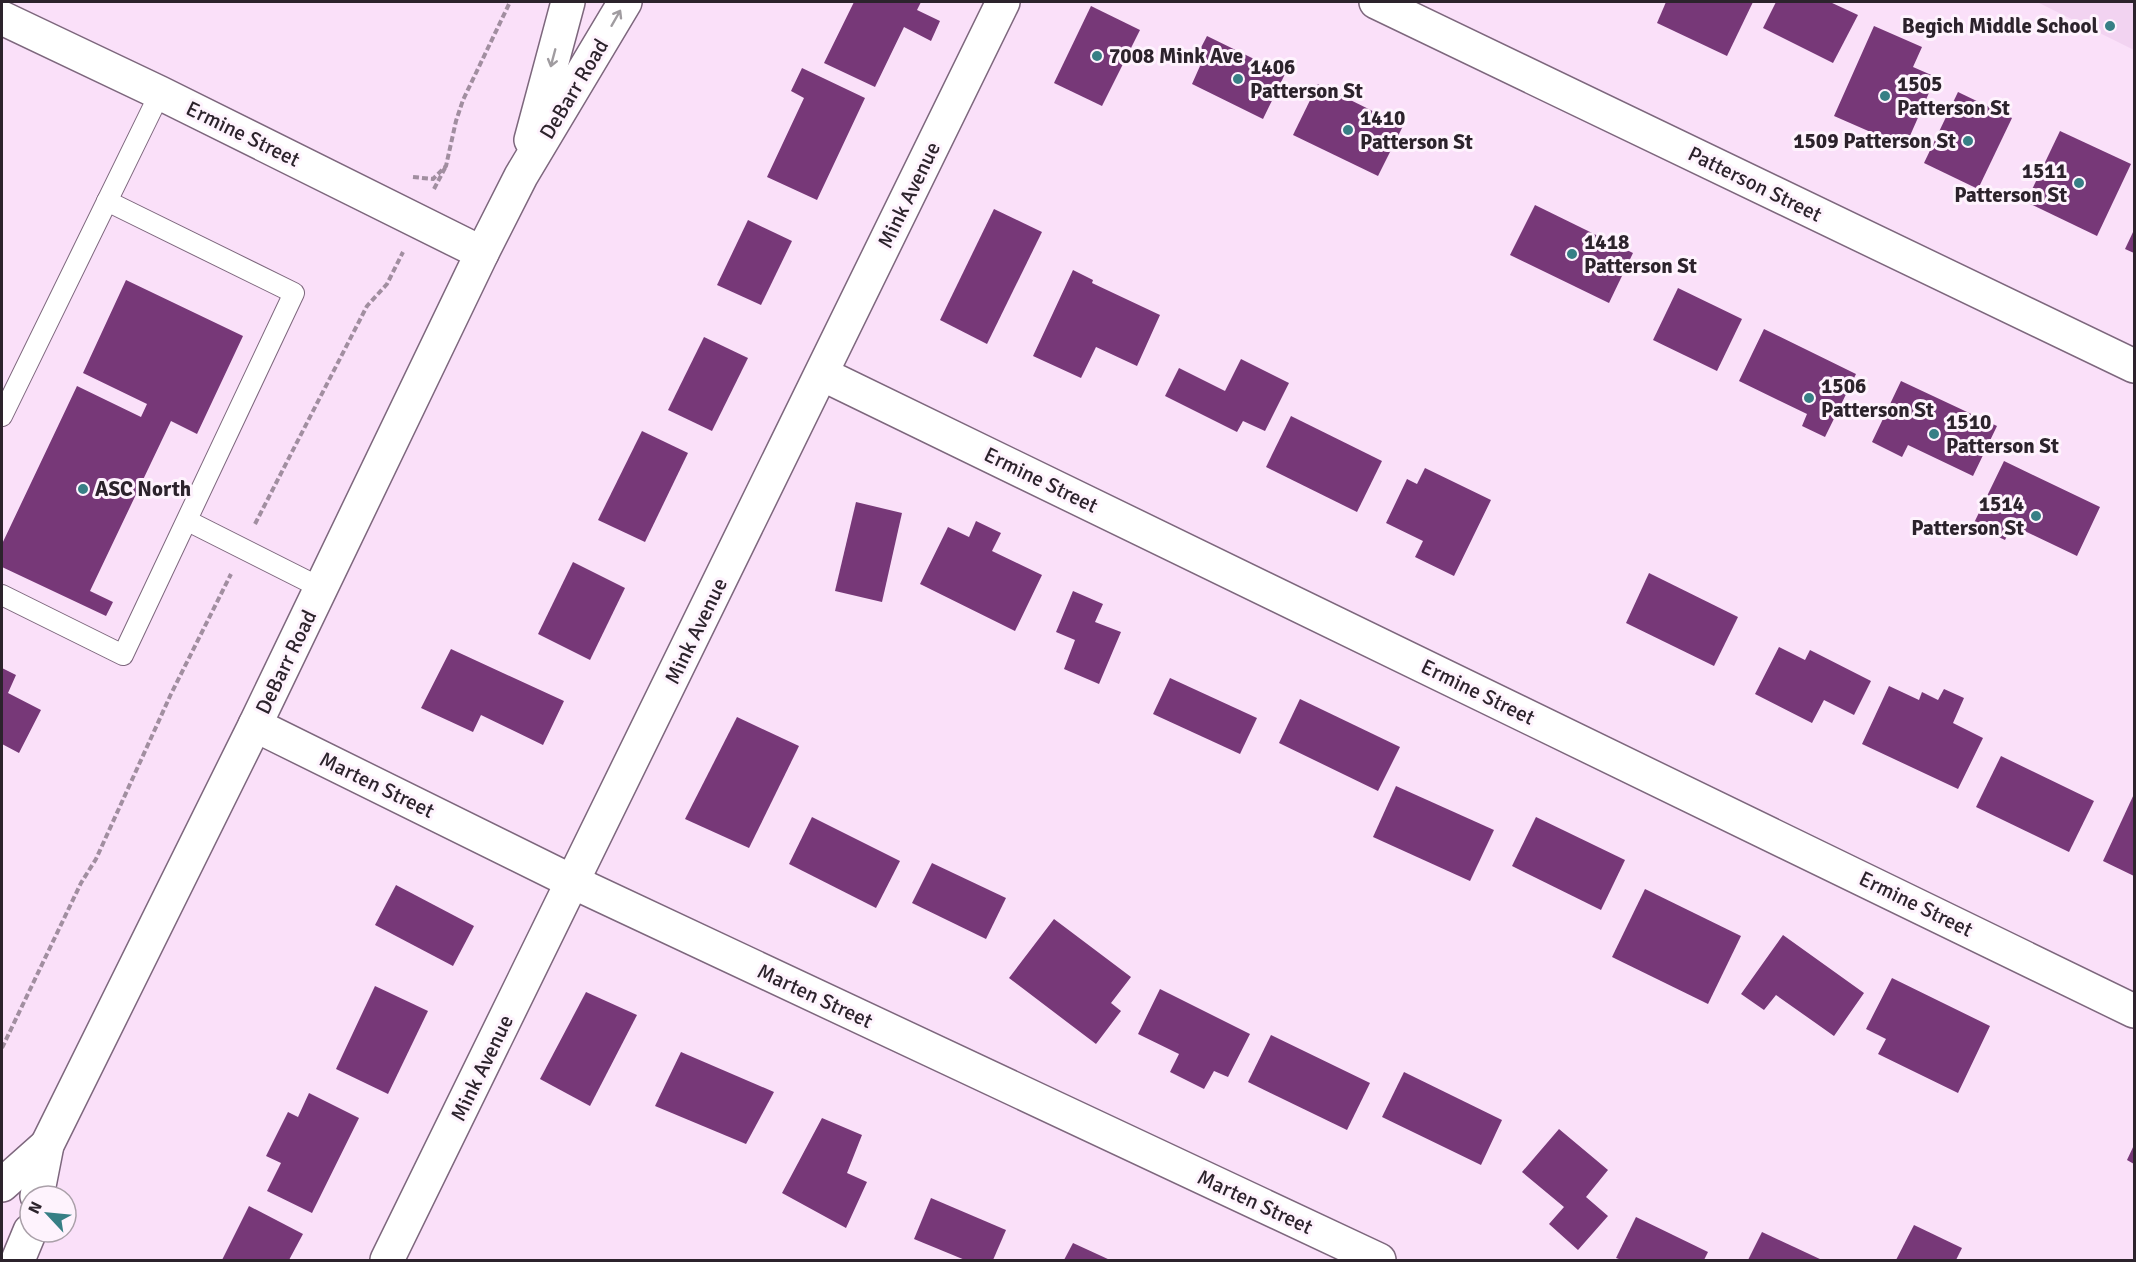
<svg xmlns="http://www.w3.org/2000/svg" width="2136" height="1262" font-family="Signika,sans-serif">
	<rect width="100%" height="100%" fill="#fae0f9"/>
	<path fill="#f2d3f1" d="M2037 2H2134V50Z"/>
	<g fill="#773878">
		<path d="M854 2H921L917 10 940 21 931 41 904 27 875 87 824 63Z"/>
		<path d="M1666 2H1753L1727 56 1657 23Z"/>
		<path d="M1776 2H1830L1858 15 1833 63 1763 28Z"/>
		<path d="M1091 6 1140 30 1102 106 1054 83Z"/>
		<path d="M1874 26 1922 47 1913 67 1936 77 1905 147 1834 116Z"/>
		<path d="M1207 36 1285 74 1263 119 1192 84 1200 66 1193 63Z"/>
		<path d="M802 68 865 98 817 200 767 177 804 98 791 91Z"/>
		<path d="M1318 84 1403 126 1378 176 1293 135Z"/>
		<path d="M1958 92 2012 118 1978 189 1924 163Z"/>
		<path d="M2060 131 2131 164 2097 236 2026 202Z"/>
		<path d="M1535 205 1633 253 1609 303 1510 255Z"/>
		<path d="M994 209 1042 232 987 344 940 320Z"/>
		<path d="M748 220 792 241 761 305 717 285Z"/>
		<path d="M2134 230V253L2125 249Z"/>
		<path d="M1073 270 1093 280 1092 283 1160 315 1137 366 1096 347 1081 378 1033 356Z"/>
		<path d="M126 280 243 336 197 434 171 421 90 591 113 602 106 616 2 567V544L77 386 141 417 147 404 83 373Z"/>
		<path d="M1678 288 1742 319 1717 371 1653 340Z"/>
		<path d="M1764 329 1856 374 1825 437 1802 426 1807 414 1739 381Z"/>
		<path d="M704 337 748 358 712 431 668 410Z"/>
		<path d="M1241 359 1289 383 1265 431 1243 421 1237 432 1165 396 1179 368 1225 391Z"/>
		<path d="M1901 381 1997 426 1973 476 1908 445 1902 457 1872 442Z"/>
		<path d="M1291 416 1382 461 1357 512 1266 467Z"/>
		<path d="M642 431 688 453 645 542 598 520Z"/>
		<path d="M2004 461 2100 507 2077 556 2012 525 2005 540 1973 525Z"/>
		<path d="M1425 468 1491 500 1454 576 1415 557 1423 541 1386 523 1407 479 1417 484Z"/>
		<path d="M856 502 902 513 882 602 835 591Z"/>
		<path d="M976 521 1001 533 992 551 1042 575 1015 631 920 584 948 527 969 537Z"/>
		<path d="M573 562 625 588 590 660 538 634Z"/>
		<path d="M1649 573 1738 617 1714 666 1626 623Z"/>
		<path d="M1073 591 1103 604 1095 622 1121 632 1099 684 1064 669 1075 640 1056 632Z"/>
		<path d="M1779 647 1805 660 1810 650 1871 681 1854 715 1824 700 1812 723 1755 694Z"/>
		<path d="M451 649 564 701 543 745 481 715 473 732 421 708Z"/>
		<path d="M2 668 16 675 8 693 41 710 19 753 2 744Z"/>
		<path d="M1170 678 1257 718 1240 754 1153 714Z"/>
		<path d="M1889 686 1919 700 1922 692 1938 700 1944 689 1964 698 1953 723 1983 738 1958 789 1862 744Z"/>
		<path d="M1300 699 1400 747 1378 791 1279 743Z"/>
		<path d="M737 717 799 746 749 848 685 819Z"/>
		<path d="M2001 756 2094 801 2069 852 1976 807Z"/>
		<path d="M1396 786 1494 830 1470 881 1373 837Z"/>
		<path d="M2134 794V876L2103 861Z"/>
		<path d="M812 817 900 861 876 908 789 864Z"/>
		<path d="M1536 817 1625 860 1601 910 1512 866Z"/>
		<path d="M932 863 1006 898 986 939 912 903Z"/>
		<path d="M396 885 474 926 453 966 375 925Z"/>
		<path d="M1645 889 1741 936 1708 1004 1612 957Z"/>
		<path d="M1054 919 1131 977 1111 1003 1121 1011 1096 1044 1009 978Z"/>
		<path d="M1783 935 1864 993 1834 1036 1776 995 1764 1010 1741 994Z"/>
		<path d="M1892 978 1990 1026 1958 1093 1878 1054 1886 1039 1866 1029Z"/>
		<path d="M375 986 428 1011 388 1094 336 1069Z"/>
		<path d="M1160 989 1250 1034 1228 1077 1214 1071 1204 1089 1170 1072 1179 1054 1138 1034Z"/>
		<path d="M586 992 637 1015 590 1106 540 1079Z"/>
		<path d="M1271 1035 1370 1083 1347 1130 1248 1082Z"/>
		<path d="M681 1052 774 1092 746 1144 655 1106Z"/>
		<path d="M1404 1072 1502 1120 1481 1165 1382 1117Z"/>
		<path d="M309 1093 359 1118 312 1213 267 1191 281 1163 266 1156 288 1112 298 1117Z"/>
		<path d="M822 1118 862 1135 847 1173 867 1182 846 1228 782 1193Z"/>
		<path d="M1559 1129 1608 1170 1586 1197 1608 1216 1578 1250 1549 1224 1564 1207 1522 1172Z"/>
		<path d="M2134 1145V1164L2127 1160Z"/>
		<path d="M931 1198 1006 1230 993 1260H965L914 1239Z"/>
		<path d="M249 1206 303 1234 289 1260H222Z"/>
		<path d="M1636 1217 1708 1252 1704 1260H1622L1616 1258Z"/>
		<path d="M1914 1225 1962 1248 1956 1260H1896Z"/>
		<path d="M1762 1232 1822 1260H1748Z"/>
		<path d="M1073 1243 1110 1260H1064Z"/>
	</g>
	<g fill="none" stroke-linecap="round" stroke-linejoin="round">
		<g stroke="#7d677d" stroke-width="22">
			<g id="service">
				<path d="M2 416 160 93"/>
				<path d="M188 521 321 588"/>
				<path d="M2 595 123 655 294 293 107 201"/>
			</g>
		</g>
		<g stroke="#7d677d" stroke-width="36">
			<g id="minor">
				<path d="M1376 2 2134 366"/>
				<path d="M2 18 160 93 482 253"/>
				<path d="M822 374 2134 1011"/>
				<path d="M255 725 573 882 1379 1260"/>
				<path d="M387 1260 1003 2"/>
			</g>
		</g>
		<g stroke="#7d677d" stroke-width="36">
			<g id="secondary">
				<path d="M531 140 568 2"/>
				<path d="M2 1185 47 1145"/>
				<path d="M37 1196 47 1145 255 725 482 253 521 176 625 2"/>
				<path d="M18 1260 30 1231"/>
			</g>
		</g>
		<g stroke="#a18ea0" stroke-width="4" stroke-dasharray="6 3" stroke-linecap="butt">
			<path d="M413 177 433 179 446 166 456 121 463 100 510 2"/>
			<path d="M434 189 446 166"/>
			<path d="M255 524 367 306 387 284 403 252"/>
			<path d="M2 1048 81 883 96 859 171 694 231 574"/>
		</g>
		<use href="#service" stroke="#fff" stroke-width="20"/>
		<use href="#minor" stroke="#fff" stroke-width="33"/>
		<use href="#secondary" stroke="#fff" stroke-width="33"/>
	</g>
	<defs><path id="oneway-shaft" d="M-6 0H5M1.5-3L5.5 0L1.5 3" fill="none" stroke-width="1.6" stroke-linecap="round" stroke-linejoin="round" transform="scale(1.5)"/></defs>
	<g stroke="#a09ca0">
		<use href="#oneway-shaft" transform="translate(616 18) rotate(-60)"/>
		<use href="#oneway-shaft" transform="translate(553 58) rotate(105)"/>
	</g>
	<g fill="#377f85" stroke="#fef3fd" stroke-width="2">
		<circle cx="2110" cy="26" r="6"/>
		<circle cx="1097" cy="56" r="6"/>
		<circle cx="1238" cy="79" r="6"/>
		<circle cx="1885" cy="96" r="6"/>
		<circle cx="1348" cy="130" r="6"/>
		<circle cx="1968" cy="141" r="6"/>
		<circle cx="2079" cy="183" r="6"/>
		<circle cx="1572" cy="254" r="6"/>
		<circle cx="1809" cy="398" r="6"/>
		<circle cx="1934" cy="434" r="6"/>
		<circle cx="83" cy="489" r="6"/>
		<circle cx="2036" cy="516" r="6"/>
	</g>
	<g text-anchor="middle" stroke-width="6" stroke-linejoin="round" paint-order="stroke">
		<g font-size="21" font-weight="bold" fill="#2c232c" stroke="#fef3fd" text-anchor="start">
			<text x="2098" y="33" text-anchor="end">Begich Middle School</text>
			<text x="1109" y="63">7008 Mink Ave</text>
			<text x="1250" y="74">1406<tspan x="1250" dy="24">Patterson St</tspan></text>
			<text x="1897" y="91">1505<tspan x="1897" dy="24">Patterson St</tspan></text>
			<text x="1360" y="125">1410<tspan x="1360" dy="24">Patterson St</tspan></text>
			<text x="1956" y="148" text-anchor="end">1509 Patterson St</text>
			<text x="2067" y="178" text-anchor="end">1511<tspan x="2067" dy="24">Patterson St</tspan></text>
			<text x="1584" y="249">1418<tspan x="1584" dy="24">Patterson St</tspan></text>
			<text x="1821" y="393">1506<tspan x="1821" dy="24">Patterson St</tspan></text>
			<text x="1946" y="429">1510<tspan x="1946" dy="24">Patterson St</tspan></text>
			<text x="95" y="496">ASC North</text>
			<text x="2024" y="511" text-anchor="end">1514<tspan x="2024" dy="24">Patterson St</tspan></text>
		</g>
		<g font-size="21" fill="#2c232c" stroke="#fef3fd">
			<text transform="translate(574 89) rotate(-59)" y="7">DeBarr Road</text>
			<text transform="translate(243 134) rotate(26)" y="7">Ermine Street</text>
			<text transform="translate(1755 184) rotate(26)" y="7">Patterson Street</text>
			<text transform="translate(909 195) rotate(-64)" y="7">Mink Avenue</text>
			<text transform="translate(1041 480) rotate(26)" y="7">Ermine Street</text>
			<text transform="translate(696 631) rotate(-64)" y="7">Mink Avenue</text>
			<text transform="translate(286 662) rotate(-64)" y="7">DeBarr Road</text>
			<text transform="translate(1478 692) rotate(26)" y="7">Ermine Street</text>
			<text transform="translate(377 785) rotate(26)" y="7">Marten Street</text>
			<text transform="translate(1916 904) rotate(26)" y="7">Ermine Street</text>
			<text transform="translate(815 996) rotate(25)" y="7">Marten Street</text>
			<text transform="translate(482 1068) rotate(-64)" y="7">Mink Avenue</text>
			<text transform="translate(1255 1202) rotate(25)" y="7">Marten Street</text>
		</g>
	</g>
	<rect width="2136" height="1262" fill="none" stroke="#2c232c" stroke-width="6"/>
	<g transform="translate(48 1214) rotate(296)"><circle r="28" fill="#fef3fd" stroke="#aaa0a9" stroke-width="1.5"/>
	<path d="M0-4.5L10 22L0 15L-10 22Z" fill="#377f85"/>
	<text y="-9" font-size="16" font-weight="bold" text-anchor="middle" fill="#2c232c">N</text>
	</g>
</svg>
